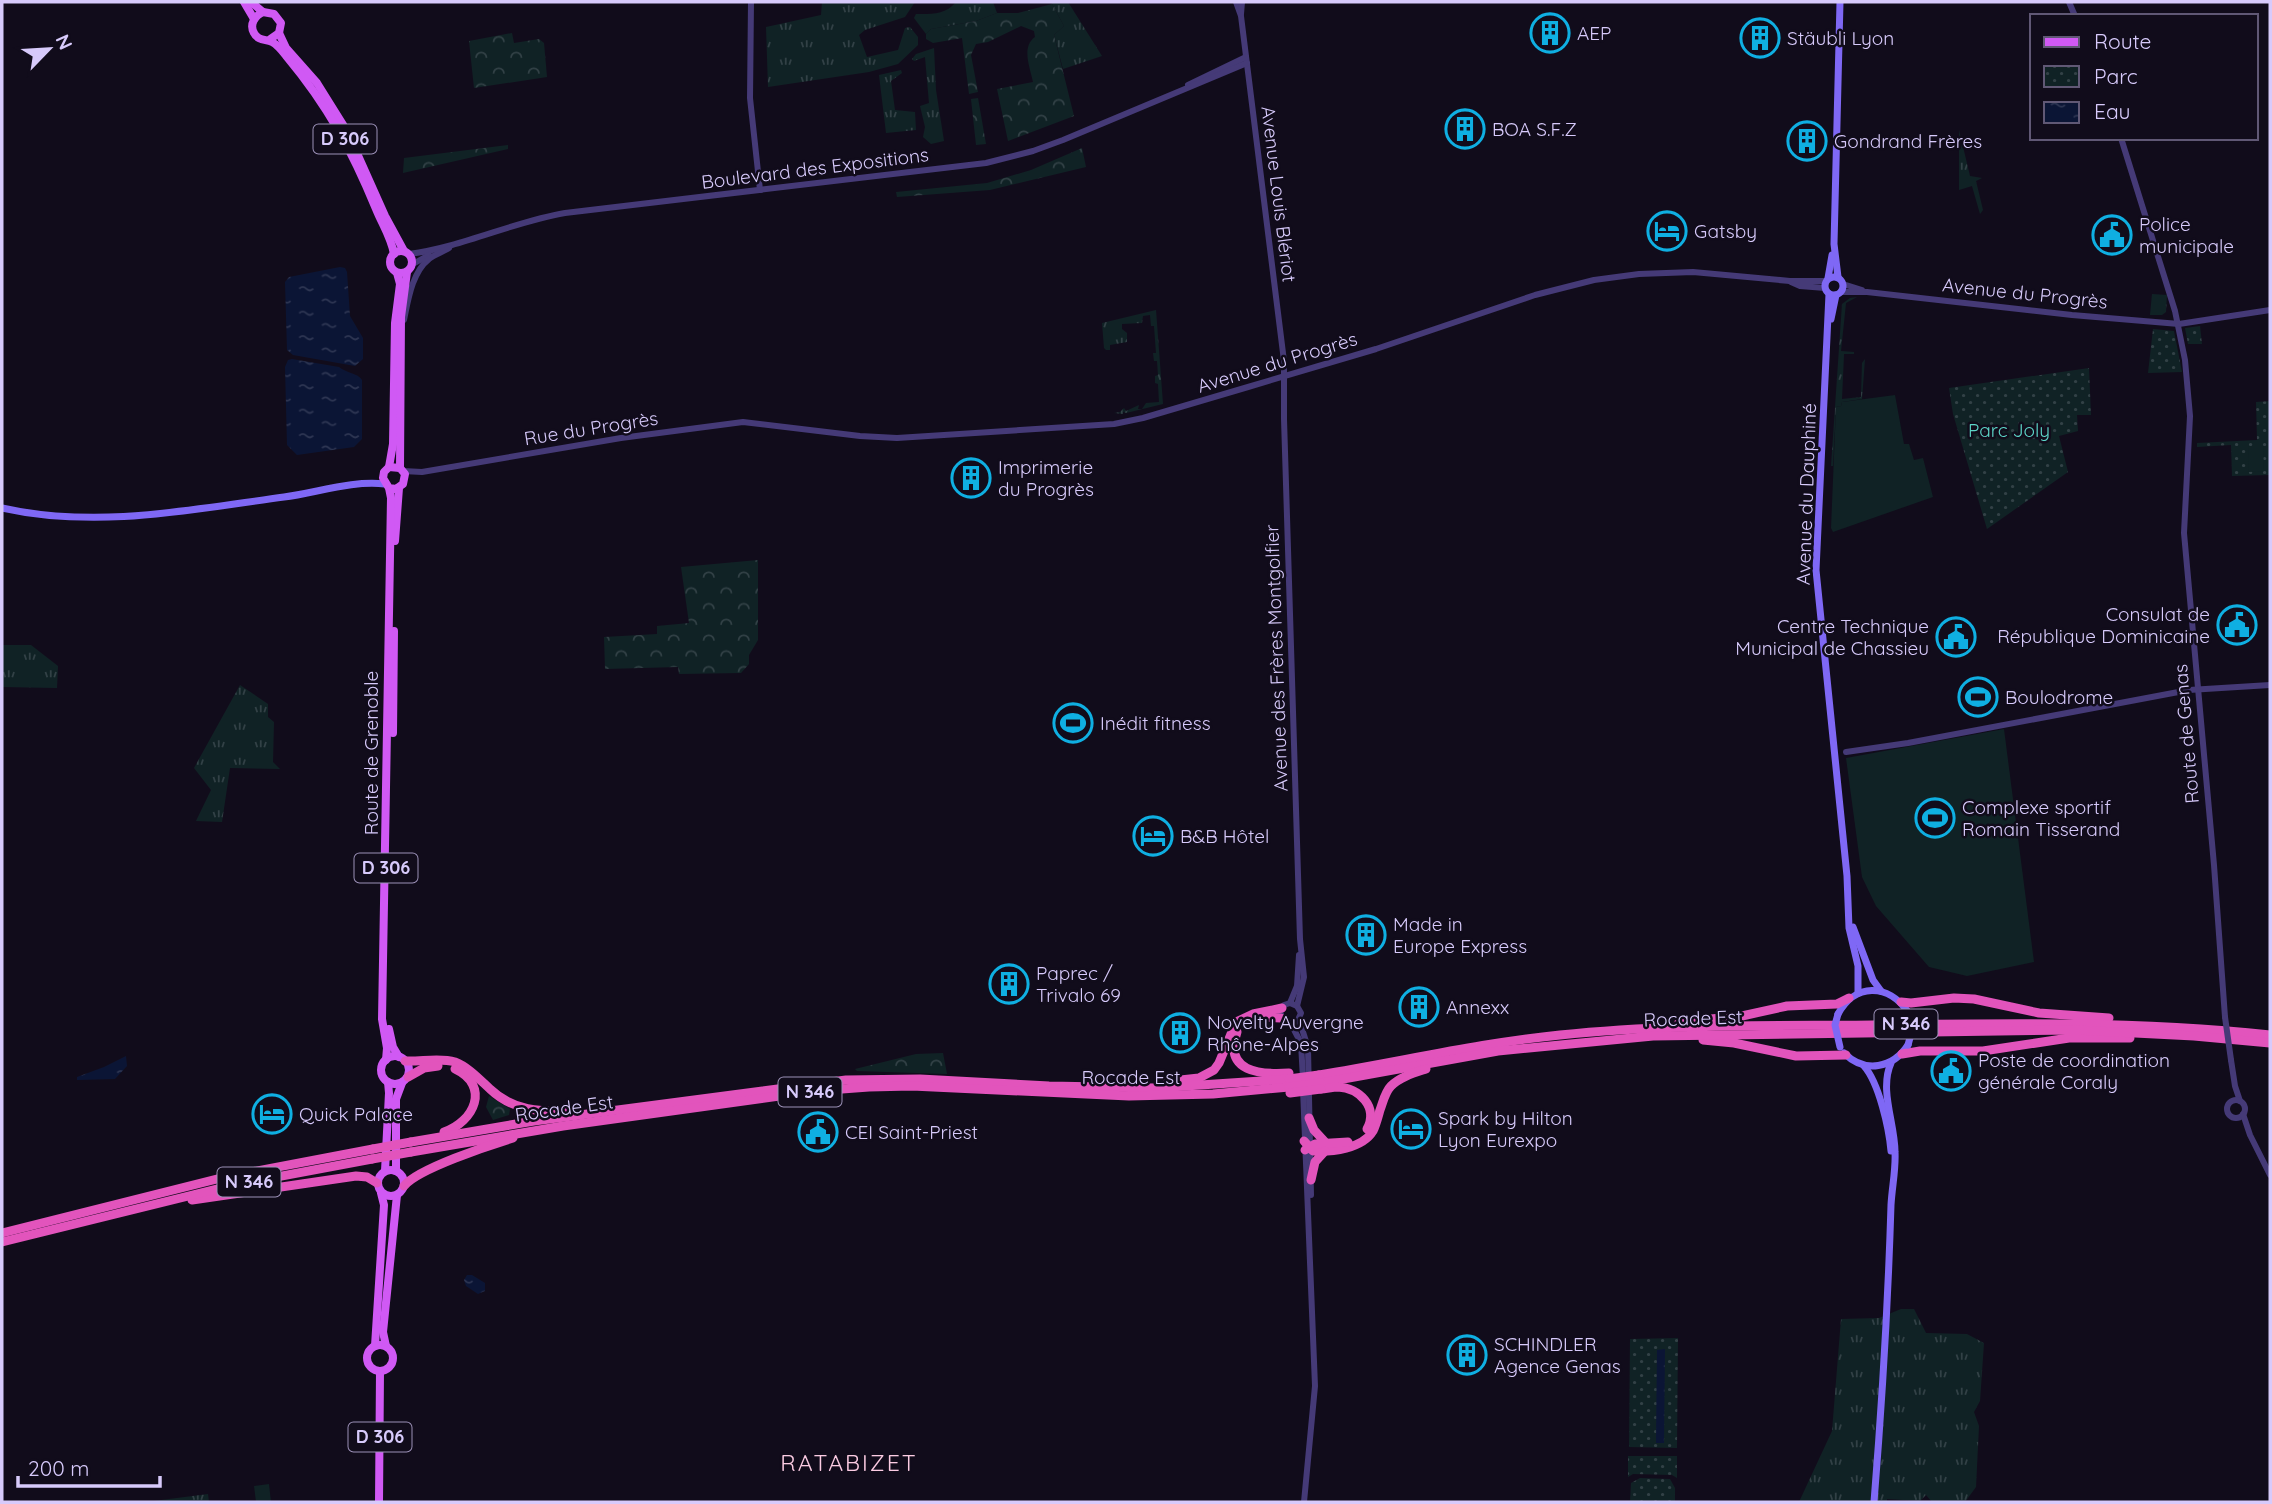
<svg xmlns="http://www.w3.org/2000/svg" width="2272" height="1504" font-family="Quicksand,sans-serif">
	<defs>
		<pattern id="grass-tufts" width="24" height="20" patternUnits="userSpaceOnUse" patternTransform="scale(1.75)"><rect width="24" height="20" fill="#102225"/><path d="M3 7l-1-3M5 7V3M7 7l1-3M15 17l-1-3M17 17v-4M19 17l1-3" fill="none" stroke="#324146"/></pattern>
		<pattern id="forest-crowns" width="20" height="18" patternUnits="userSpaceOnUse" patternTransform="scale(1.75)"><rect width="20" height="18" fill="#102225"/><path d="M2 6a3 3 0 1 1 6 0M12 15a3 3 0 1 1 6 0" fill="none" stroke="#324146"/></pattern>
		<pattern id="park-dots" width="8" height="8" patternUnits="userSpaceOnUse" patternTransform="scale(1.75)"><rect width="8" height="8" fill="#102225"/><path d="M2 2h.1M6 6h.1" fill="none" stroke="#324146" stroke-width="1.8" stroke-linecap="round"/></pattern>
		<pattern id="water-ripples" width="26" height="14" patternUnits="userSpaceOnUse" patternTransform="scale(1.75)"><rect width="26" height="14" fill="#0b1535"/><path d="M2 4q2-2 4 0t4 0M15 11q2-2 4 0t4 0" fill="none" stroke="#2e3653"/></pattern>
	</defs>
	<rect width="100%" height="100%" fill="#110c1b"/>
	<g fill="url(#grass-tufts)">
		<path d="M822 2H915L905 17 865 30 859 35 867 57 898 50 905 28 910 27 918 37V45L898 64 869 72 768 87 766 27 821 15Z"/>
		<path d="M956 2H993L997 13 976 21 931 29 926 34 914 18 916 14C932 14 945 15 956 2Z"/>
		<path d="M1051 2H1068L1102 56 1063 69 1054 35 1064 26Z"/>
		<path d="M934 48 936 90 944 141 931 144 923 137 925 127 920 106 929 103 925 57 914 61 912 59 916 54Z"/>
		<path d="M901 70 902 73 891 81 895 110 915 112 916 130 886 133 879 75Z"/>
		<path d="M1959 130 1970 176 1982 178 1976 181 1983 210 1980 214 1972 186 1959 190Z"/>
		<path d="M2152 294 2167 295 2166 312 2162 315H2150Z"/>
		<path d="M1857 297 1846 303 1841 351 1854 352V354H1844L1842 399 1861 397 1862 363 1865 359 1862 399 1842 402 1841 406 1836 407 1833 466H1831L1842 304 1850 298Z"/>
		<path d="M1156 310 1163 404 1126 413 1123 412V414L1114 413 1120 412 1124 408 1126 411 1139 405 1138 409H1142L1146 403 1159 402 1158 384 1155 383V376L1158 375 1157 361H1154L1153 353H1156L1154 326H1151L1150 315 1143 316 1142 323 1122 324V329L1127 333V342L1110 345V350H1106L1104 348 1102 323Z"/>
		<path d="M3 645H31L58 666 57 688 3 687Z"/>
		<path d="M240 685 268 704V717L274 722 273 762 280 769 230 768 222 822 196 821 211 790 194 768Z"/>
		<path d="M1901 1309H1914L1926 1333 1967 1334 1984 1343 1980 1401 1974 1412 1979 1426 1976 1487 1965 1502H1932L1926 1495 1920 1501 1887 1499V1502H1799L1832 1431 1841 1319 1879 1318Z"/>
		<path d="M208 1494 209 1502H146Z"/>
	</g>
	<g fill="url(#forest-crowns)">
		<path d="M1052 4 1064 26 1054 35 1074 116 1008 141 997 89 1033 82C1030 67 1021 47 1035 37L1034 31 1021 26 988 42 976 44 971 55 978 92 969 94 962 38 933 43 926 39V34L931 29 976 21 997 13H1018Z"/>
		<path d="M512 33 514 43 539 39 544 43 547 77 474 88 469 41Z"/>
		<path d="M978 98 986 144 976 145 971 99Z"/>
		<path d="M508 145V149L403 173 404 158Z"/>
		<path d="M1082 148 1086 167 990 190 897 197 896 192 987 183 1031 170Z"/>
		<path d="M758 560V640L749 655V664L741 673 679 674 678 667 605 669 604 637 657 634V626L689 623 681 567Z"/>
		<path d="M943 1053 947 1074 857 1071 855 1069 916 1054Z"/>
		<path d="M489 1096 510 1109 509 1115 493 1120 486 1107Z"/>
	</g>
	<g fill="url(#park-dots)">
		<path d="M2200 326 2202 344H2188L2185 328Z"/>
		<path d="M2153 329 2174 331 2182 372 2148 373Z"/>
		<path d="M2089 368 2091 415H2077L2078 431 2059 436 2068 472 1987 529 1953 414 1949 388Z"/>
		<path d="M2270 401V475L2232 476 2231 445 2197 447V443L2257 440 2256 402Z"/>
		<path d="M1678 1338 1677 1448 1629 1447 1630 1339Z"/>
		<path d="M1628 1456H1677V1478L1672 1475 1633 1474 1628 1477Z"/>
		<path d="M1640 1478 1670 1479 1675 1488V1502H1630L1631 1483Z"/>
	</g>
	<g fill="#102225">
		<path d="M1895 395 1904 444H1909L1914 460 1923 458 1933 497 1833 532 1831 528 1836 407 1841 406 1842 402Z"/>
		<path d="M2248 446H2263L2264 471 2249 472Z"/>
		<path d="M1969 683H1984V686H1987V708L1968 707Z"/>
		<path d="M2004 729 2034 962 1967 976 1929 967 1876 906 1862 877 1846 758Z"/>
		<path d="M269 1484 271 1502H256L254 1486Z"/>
	</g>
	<g fill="url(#water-ripples)">
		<path d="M340 267 345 268 347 272 350 316 363 338V359L355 366 293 355 287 350 285 282 289 277Z"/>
		<path d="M292 359 339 367C346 373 358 373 362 380V439L354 447 297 455 287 445 285 367 288 360Z"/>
		<path d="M126 1056 127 1066 115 1079 77 1080V1077L104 1067Z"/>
		<path d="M467 1275H472L485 1283V1291L478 1294 466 1286 464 1280Z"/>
		<path d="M1665 1349 1664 1443H1656L1657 1350Z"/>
	</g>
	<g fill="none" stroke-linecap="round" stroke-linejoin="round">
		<g stroke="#453a77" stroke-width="6">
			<path d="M751 2 750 98 760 190"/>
			<path d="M1236 2 1241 16 1284 361V419L1300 939 1304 977 1297 1006"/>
			<path d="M2069 2 2075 16"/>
			<path d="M1241 14 1242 2"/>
			<path d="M1188 85 1246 57"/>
			<path d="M2121 138 2175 311 2185 360 2190 416 2184 533 2214 865 2225 1017"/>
			<path d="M409 254C463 247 512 222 565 213L986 163 1033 151 1063 140 1247 63"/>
			<path d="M413 264 429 255"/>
			<path d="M1791 282 1800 286 1825 288"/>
			<path d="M1843 284 1862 290"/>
			<path d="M1841 292H1867L2072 315 2179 324 2270 310"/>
			<path d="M404 320C408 301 412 272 429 259 435 254 443 252 449 248"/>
			<path d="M403 471 422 472 621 438 743 422 860 436 897 438 1114 424 1143 418 1248 387 1376 349 1535 295 1594 280 1639 274 1693 272 1790 281H1825"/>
			<path d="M1846 752 1908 743 2189 690 2270 685"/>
			<path d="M1290 1003 1297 1006 1301 1013 1298 1020 1292 1024 1284 1021 1280 1012 1284 1005 1290 1003 1297 986 1299 955"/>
			<path d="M1299 1019 1308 1048 1311 1195"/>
			<path d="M1291 1024 1301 1043 1303 1079"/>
			<path d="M2231 1060 2235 1086 2240 1101"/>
			<path d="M1303 1089 1315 1386 1304 1502"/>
			<circle cx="2236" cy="1109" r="9"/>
			<path d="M2243 1114 2250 1135 2270 1175"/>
		</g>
		<g stroke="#7f68f5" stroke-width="7">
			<circle cx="1834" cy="286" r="9"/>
			<path d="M1838 277 1834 244 1840 2"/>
			<path d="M1828 278 1832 255"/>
			<path d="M1829 294 1816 570 1847 876 1849 928 1858 966V993"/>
			<path d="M1831 319 1836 295"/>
			<path d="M2 508C97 529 189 510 284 497 316 493 352 480 385 484"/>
			<path d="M1853 927 1873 980 1881 991"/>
			<path d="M1838 1014C1855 983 1888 983 1908 1012"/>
			<path d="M1844 1053C1865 1074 1893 1068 1908 1045"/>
			<path d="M1864 1066C1879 1083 1889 1128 1891 1151"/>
			<path d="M1874 1502C1882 1403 1888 1304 1891 1205 1892 1187 1896 1169 1895 1152 1895 1123 1879 1090 1891 1063"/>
		</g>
		<g stroke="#d059f4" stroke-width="8">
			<path d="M244 2 254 19"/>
			<path d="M251 2 263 12"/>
			<path d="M279 33 286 48 317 83 347 131 385 216 404 251"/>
			<path d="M269 40 279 33 281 23 274 14 263 12C255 16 249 24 254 33 258 41 266 39 272 42 278 45 283 52 287 57 328 106 352 151 376 209 382 224 391 237 394 254"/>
			<circle cx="401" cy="262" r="11"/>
			<path d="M389 467 393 444 395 323 400 284 397 273"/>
			<path d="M400 468 401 317 407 272"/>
			<path d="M395 541 399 488"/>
			<path d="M393 733 394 631"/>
			<path d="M389 1029 393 1047 399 1057"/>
			<circle cx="395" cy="1070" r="14"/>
			<path d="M386 1060 387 1048 382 1019 391 498 389 488 383 478 384 472 389 467 400 468 405 474 403 484 396 489 389 488"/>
			<circle cx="391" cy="1183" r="13"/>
			<path d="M385 1171 389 1093 388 1082"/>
			<path d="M396 1171V1099L402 1083"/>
			<circle cx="380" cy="1358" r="13"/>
			<path d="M375 1346 384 1205 381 1193"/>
			<path d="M386 1346 383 1332 397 1195"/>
			<path d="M379 1502 380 1372"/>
		</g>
		<g stroke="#e254bc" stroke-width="9">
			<path d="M1901 1002 1911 1003 1954 998 1974 999 2039 1013 2109 1018"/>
			<path d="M1263 1017 1281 1018"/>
			<path d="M1679 1022 1742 1016 1787 1006 1837 1004 1849 998"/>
			<path d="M1237 1032C1223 1072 1260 1075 1289 1073"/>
			<path d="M1703 1040 1734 1043 1796 1056 1846 1055"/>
			<path d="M1902 1054 1920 1051H1983L2069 1038H2130"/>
			<path d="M405 1061C421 1062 439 1057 455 1062 468 1067 479 1079 490 1089 513 1111 540 1112 571 1111"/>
			<path d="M1319 1075C1400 1062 1479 1043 1560 1035 1664 1024 1769 1026 1873 1025 2006 1023 2138 1021 2270 1035"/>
			<path d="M408 1077 424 1068 438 1066"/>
			<path d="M1162 1082 1199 1078 1214 1070 1219 1063 1236 1022 1253 1014 1282 1008"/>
			<path d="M1321 1083 1498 1051 1653 1036 2076 1030 2194 1036 2270 1043"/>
			<path d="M1321 1089C1326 1089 1332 1087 1338 1087 1359 1088 1379 1107 1367 1129"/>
			<path d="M1309 1118 1314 1130 1325 1142"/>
			<path d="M444 1132C474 1122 491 1086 455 1069"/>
			<path d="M1304 1141 1313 1151C1332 1152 1362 1149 1373 1131 1376 1125 1378 1117 1380 1110 1383 1102 1385 1092 1391 1086 1400 1077 1414 1073 1426 1069"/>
			<path d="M411 1142 534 1121 846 1080 920 1079 1049 1086 1155 1088 1289 1079"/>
			<path d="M1305 1150 1315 1144 1348 1142"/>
			<path d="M411 1152 563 1126 815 1091 869 1087 912 1086 1129 1096 1213 1094 1289 1087"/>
			<path d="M1311 1180 1315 1162 1325 1151"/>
			<path d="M404 1186C417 1169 490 1145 513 1138"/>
			<path d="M192 1200 356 1176 367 1177 377 1183"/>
			<path d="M2 1233 225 1177 373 1149"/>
			<path d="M2 1242 229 1186 372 1159"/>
		</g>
		<path stroke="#453a77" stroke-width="6" d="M2225 1017 2231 1060"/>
		<g stroke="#7f68f5" stroke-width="7">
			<path d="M1908 1012 1911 1034 1908 1045"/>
			<path d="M1838 1014 1835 1025 1840 1047"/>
		</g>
		<g stroke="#e254bc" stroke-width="9">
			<path d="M1289 1079 1319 1075"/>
			<path d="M1289 1087 1321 1083"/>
			<path d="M1290 1093 1321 1089"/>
			<path d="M373 1149 411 1142"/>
			<path d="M372 1159 411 1152"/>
		</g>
	</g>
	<defs>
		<g id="building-ring" transform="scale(2.0125)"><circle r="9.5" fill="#110c1b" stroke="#0fafe2" stroke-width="1.5"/><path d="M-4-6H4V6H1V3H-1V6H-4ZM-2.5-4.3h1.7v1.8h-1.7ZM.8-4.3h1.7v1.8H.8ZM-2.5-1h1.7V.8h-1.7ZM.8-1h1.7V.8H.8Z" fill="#0fafe2"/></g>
		<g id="hotel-ring" transform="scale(2.0125)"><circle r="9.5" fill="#110c1b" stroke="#0fafe2" stroke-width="1.5"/><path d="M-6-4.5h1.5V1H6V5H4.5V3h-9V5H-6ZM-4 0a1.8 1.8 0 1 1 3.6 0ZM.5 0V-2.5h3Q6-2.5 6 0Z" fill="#0fafe2"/></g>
		<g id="civic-ring" transform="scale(2.0125)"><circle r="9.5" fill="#110c1b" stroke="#0fafe2" stroke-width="1.5"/><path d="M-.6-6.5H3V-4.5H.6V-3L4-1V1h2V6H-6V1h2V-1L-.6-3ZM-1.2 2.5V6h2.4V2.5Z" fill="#0fafe2"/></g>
		<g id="stadium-ring" transform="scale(2.0125)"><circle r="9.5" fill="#110c1b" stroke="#0fafe2" stroke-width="1.5"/><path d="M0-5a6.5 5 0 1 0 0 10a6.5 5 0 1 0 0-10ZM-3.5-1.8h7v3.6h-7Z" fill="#0fafe2"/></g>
	</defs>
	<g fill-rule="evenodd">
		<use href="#building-ring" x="1550" y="33"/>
		<use href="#building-ring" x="1760" y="38"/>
		<use href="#building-ring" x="1465" y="129"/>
		<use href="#building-ring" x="1807" y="141"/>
		<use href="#hotel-ring" x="1667" y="231"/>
		<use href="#civic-ring" x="2112" y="235"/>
		<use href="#building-ring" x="971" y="478"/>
		<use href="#civic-ring" x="2237" y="625"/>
		<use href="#civic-ring" x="1956" y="637"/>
		<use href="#stadium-ring" x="1978" y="697"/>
		<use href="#stadium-ring" x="1073" y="723"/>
		<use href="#stadium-ring" x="1935" y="818"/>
		<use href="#hotel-ring" x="1153" y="836"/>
		<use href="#building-ring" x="1366" y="935"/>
		<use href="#building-ring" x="1009" y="984"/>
		<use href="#building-ring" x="1419" y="1007"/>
		<use href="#building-ring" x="1180" y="1033"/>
		<use href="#civic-ring" x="1951" y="1071"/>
		<use href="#hotel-ring" x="272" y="1114"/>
		<use href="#hotel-ring" x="1411" y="1129"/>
		<use href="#civic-ring" x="818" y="1132"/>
		<use href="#building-ring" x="1467" y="1355"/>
	</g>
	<g text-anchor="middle" stroke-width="5" stroke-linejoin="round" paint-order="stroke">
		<g fill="#110c1b" stroke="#9c91b8" stroke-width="2">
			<rect x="313.5" y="124.5" width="63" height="29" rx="5"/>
			<rect x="354.5" y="853.5" width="63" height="29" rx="5"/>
			<rect x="1874.5" y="1009.5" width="63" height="29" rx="5"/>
			<rect x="778.5" y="1077.5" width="63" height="29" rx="5"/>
			<rect x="217.5" y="1167.5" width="63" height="29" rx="5"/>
			<rect x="348.5" y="1422.5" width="63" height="29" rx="5"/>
		</g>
		<g font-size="18" font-weight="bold" fill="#d7cafb">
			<text x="345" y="145">D 306</text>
			<text x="386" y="874">D 306</text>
			<text x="1906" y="1030">N 346</text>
			<text x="810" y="1098">N 346</text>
			<text x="249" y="1188">N 346</text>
			<text x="380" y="1443">D 306</text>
		</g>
		<g font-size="19" fill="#d7cafb" stroke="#110c1b" text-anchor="start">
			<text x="1577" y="40">AEP</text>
			<text x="1787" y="45">Stäubli Lyon</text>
			<text x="1492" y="136">BOA S.F.Z</text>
			<text x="1834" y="148">Gondrand Frères</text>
			<text x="2139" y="231">Police<tspan x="2139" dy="22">municipale</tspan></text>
			<text x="1694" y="238">Gatsby</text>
			<text x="998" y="474">Imprimerie<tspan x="998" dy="22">du Progrès</tspan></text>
			<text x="2210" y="621" text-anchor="end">Consulat de<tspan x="2210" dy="22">République Dominicaine</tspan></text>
			<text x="1929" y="633" text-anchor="end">Centre Technique<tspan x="1929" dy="22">Municipal de Chassieu</tspan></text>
			<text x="2005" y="704">Boulodrome</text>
			<text x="1100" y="730">Inédit fitness</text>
			<text x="1962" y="814">Complexe sportif<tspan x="1962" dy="22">Romain Tisserand</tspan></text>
			<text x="1180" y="843">B&amp;B Hôtel</text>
			<text x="1393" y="931">Made in<tspan x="1393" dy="22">Europe Express</tspan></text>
			<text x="1036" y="980">Paprec /<tspan x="1036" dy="22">Trivalo 69</tspan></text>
			<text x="1446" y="1014">Annexx</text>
			<text x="1207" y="1029">Novelty Auvergne<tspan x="1207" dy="22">Rhône-Alpes</tspan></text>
			<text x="1978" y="1067">Poste de coordination<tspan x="1978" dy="22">générale Coraly</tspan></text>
			<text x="299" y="1121">Quick Palace</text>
			<text x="1438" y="1125">Spark by Hilton<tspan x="1438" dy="22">Lyon Eurexpo</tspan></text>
			<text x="845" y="1139">CEI Saint-Priest</text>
			<text x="1494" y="1351">SCHINDLER<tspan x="1494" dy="22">Agence Genas</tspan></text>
		</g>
		<g font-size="19" fill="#d7cafb" stroke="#110c1b">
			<text transform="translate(815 168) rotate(-7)" y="7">Boulevard des Expositions</text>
			<text transform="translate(1279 194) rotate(83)" y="7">Avenue Louis Blériot</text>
			<text transform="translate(2025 293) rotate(6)" y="7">Avenue du Progrès</text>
			<text transform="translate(1277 362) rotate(-17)" y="7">Avenue du Progrès</text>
			<text transform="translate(591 428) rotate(-9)" y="7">Rue du Progrès</text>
			<text transform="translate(1806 494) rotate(-88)" y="7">Avenue du Dauphiné</text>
			<text transform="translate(1276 658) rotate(-92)" y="7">Avenue des Frères Montgolfier</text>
			<text transform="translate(2186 734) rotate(-95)" y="7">Route de Genas</text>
			<text transform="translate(371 753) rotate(-90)" y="7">Route de Grenoble</text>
			<text transform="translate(1693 1018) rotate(-2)" y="7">Rocade Est</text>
			<text x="1131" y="1084">Rocade Est</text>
			<text transform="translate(564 1108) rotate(-8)" y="7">Rocade Est</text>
		</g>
		<g font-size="19" fill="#5dd5c8" stroke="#110c1b">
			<text x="2009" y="437">Parc Joly</text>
		</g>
		<g font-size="23" letter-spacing="2" fill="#fccce3" stroke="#110c1b">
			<text x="849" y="1471">RATABIZET</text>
		</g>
	</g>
	<rect width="2272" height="1504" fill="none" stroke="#d7cafb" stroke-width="7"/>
	<rect x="2030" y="14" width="228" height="126" fill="#110c1b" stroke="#605875" stroke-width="2"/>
	<rect x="2044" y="37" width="35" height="10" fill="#d059f4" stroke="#605875" stroke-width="2"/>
	<text x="2094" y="49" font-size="21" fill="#d7cafb">Route</text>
	<rect x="2044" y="66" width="35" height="21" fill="url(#park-dots)" stroke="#605875" stroke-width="2"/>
	<text x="2094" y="84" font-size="21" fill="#d7cafb">Parc</text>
	<rect x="2044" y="102" width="35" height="21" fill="url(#water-ripples)" stroke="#605875" stroke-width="2"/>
	<text x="2094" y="119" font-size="21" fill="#d7cafb">Eau</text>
	<g transform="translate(49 49) rotate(65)" stroke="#110c1b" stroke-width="5" paint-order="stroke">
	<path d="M0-5L12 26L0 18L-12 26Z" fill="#d7cafb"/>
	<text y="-10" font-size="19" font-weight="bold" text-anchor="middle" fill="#d7cafb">N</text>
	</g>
	<path d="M18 1476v10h142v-10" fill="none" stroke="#d7cafb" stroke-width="3.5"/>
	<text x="28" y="1476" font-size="21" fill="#d7cafb" stroke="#110c1b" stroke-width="5" paint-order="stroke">200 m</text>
</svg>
